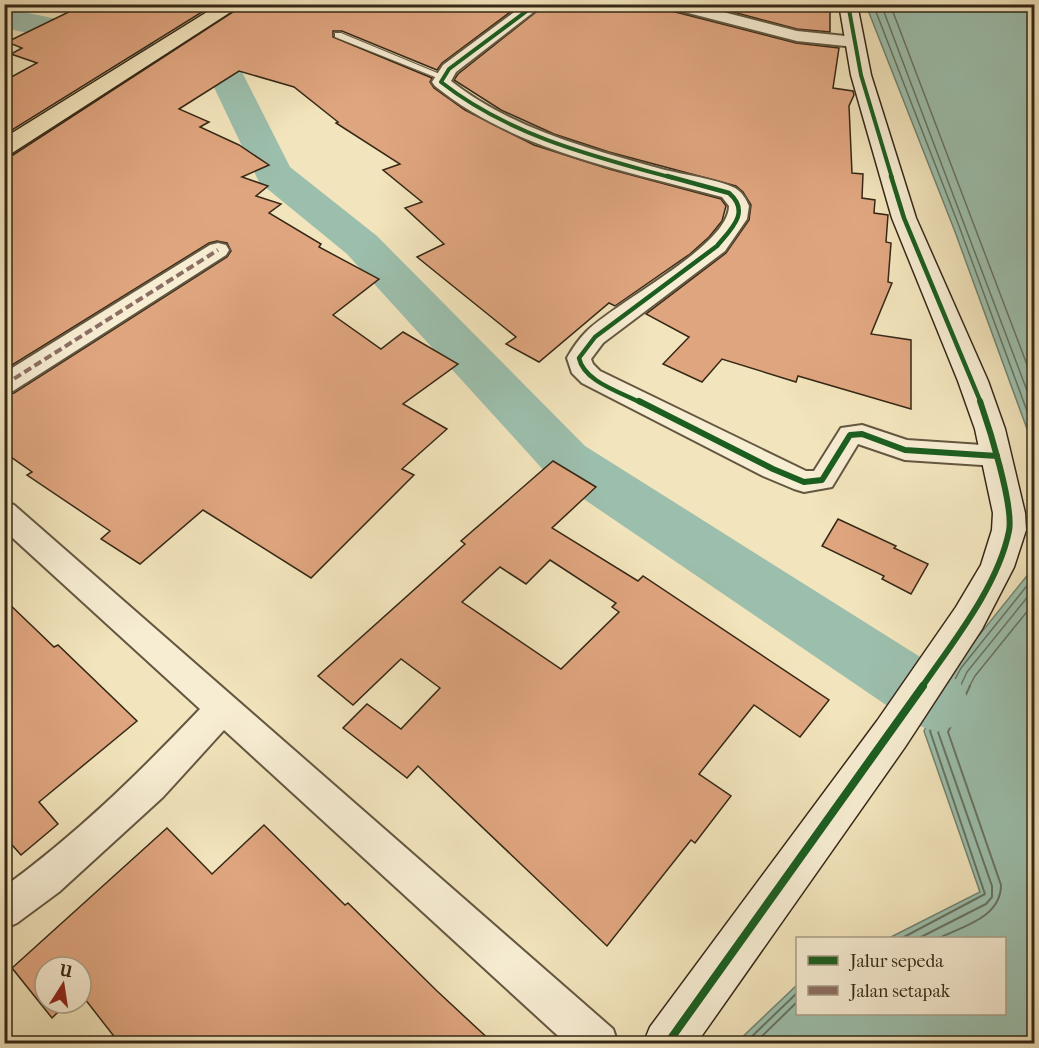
<svg xmlns="http://www.w3.org/2000/svg" width="1039" height="1048" font-family="'IM FELL French Canon',serif">
	<rect width="100%" height="100%" fill="#f2e4bc"/>
	<filter id="stains"><feTurbulence type="fractalNoise" baseFrequency=".00333" numOctaves="4"/><feColorMatrix values="0 0 0 0 .2 0 0 0 0 .09 0 0 0 0 .02 0 0 0 .5 -.17"/></filter>
	<radialGradient id="worn" r=".72"><stop offset=".6" stop-color="#630" stop-opacity="0"/><stop offset="1" stop-color="#630" stop-opacity=".3"/></radialGradient>
	<g fill="#9cbfad" stroke="#738371" stroke-width="1.5">
		<path d="M866 5H1034V448L954 229Z"/>
		<path d="M1034 567V1043L735 1044 797 985 798 1014H1004V938H889L980 892 924 731 956 664Z"/>
	</g>
	<g fill="none" stroke-linecap="round" stroke-linejoin="round">
		<g stroke="#687462" stroke-width="1.5">
			<path d="M873 4 959 226 1034 430"/>
			<path d="M881 4 1034 409"/>
			<path d="M890 4 1034 383"/>
			<path d="M951 687 961 668 1034 577"/>
			<path d="M960 687 967 672 1034 589"/>
			<path d="M969 687 975 676 1034 603"/>
		</g>
		<g stroke="#687462" stroke-width="2">
			<path d="M902 938 985 894 930 731 952 686"/>
			<path d="M919 938 986 904 992 897V886L938 732 960 686"/>
			<path d="M939 938C964 926 1001 917 1001 885L948 732 970 686"/>
			<path d="M744 1044 798 992"/>
			<path d="M754 1044 798 1001"/>
		</g>
		<path fill="#9cbfad" fill-rule="evenodd" d="M4 8 110 30 240 68 290 167 377 236 585 446 960 682 970 703 960 724 937 732 914 724 547 474 347 254 259 182 212 83 91 46 4 28Z"/>
	</g>
	<g fill="#dfa57f" stroke="#352816" stroke-width="1.5" fill-rule="evenodd">
		<path d="M85 4H215L4 135V81L37 63 11 54 22 48 7 42Z"/>
		<path d="M245 4H521L442 63 437 70 342 31H333V37L432 78 430 82 434 88 465 110 534 145 609 169 721 199 726 206 722 221 709 237 690 254 615 306 609 303 539 362 506 344 516 337 417 257 444 244 405 208 422 202 383 170 400 164 336 123 338 122 294 87 239 71 179 109 209 122 200 127 239 145 269 165 242 177 268 186 256 196 281 204 269 213 321 244 319 247 379 279 333 315 381 349 403 332 458 364 403 404 447 429 402 469 414 475 311 578 203 510 140 564 101 539 110 531 27 475 32 472 4 452V395L14 393 227 257 231 251 227 243 217 241 209 243 4 370V157L13 155Z"/>
		<path d="M546 4H661L664 9 796 43 839 48 833 88 853 91 854 95 849 106 852 173 863 174 862 198 875 200 874 213 888 215 886 242 891 243 888 282 892 283 871 334 911 340V409L798 376 796 382 722 359 702 382 663 364 689 337 646 314 726 253 749 220 751 205 743 192 736 186 609 152 554 134 501 110 454 80 458 74Z"/>
		<path d="M703 4H796L830 9V32L797 29Z"/>
		<path d="M553 461 596 487 552 528 638 581 643 576 829 700 800 737 754 705 699 774 731 796 695 843 691 840 607 946 418 766 407 778 343 728 367 704 401 729 440 688 401 659 353 705 318 676 465 544 461 541ZM550 560 616 603 612 607 619 612 561 669 462 602 500 567 526 584Z"/>
		<path d="M838 519 896 546 894 548 928 564 911 594 882 579 884 576 822 546Z"/>
		<path d="M4 599 54 647 58 645 137 721 39 802 58 824 21 855 4 836Z"/>
		<path d="M264 825 345 905 348 903 437 991 494 1044H120L81 994V967H45V1003H67L52 1018 12 968 167 828 212 874Z"/>
	</g>
	<g fill="none" stroke-linecap="round" stroke-linejoin="round">
		<g stroke="#645740" stroke-width="2">
			<path id="lane" d="M335 33H341L447 77 440 79 335 37Z"/>
		</g>
		<g stroke="#645740" stroke-width="4">
			<g id="street">
				<path d="M525 4H544L456 72 451 81C512 129 590 149 665 170 686 175 716 179 735 188 742 192 746 199 749 206L747 219 725 251 603 343 591 359 593 364 600 371 806 471H814L841 428 862 425 907 440 997 446 1006 449 1010 456 1006 463 997 466 905 460 858 444 832 487 804 492 794 489 763 476 582 383 572 373 567 358C572 349 579 339 586 332 615 302 729 246 729 206L722 197C624 170 515 151 435 86L432 82 443 65Z"/>
				<path d="M663 4H692L797 31 855 37 861 38 863 42 861 46 855 47 797 41 665 7Z"/>
				<path d="M218 243 226 245 229 250 226 255 13 391 4 393V373L210 245Z"/>
				<path d="M4 502 14 505 613 1029 618 1044H567L224 730 163 797 59 892 17 923 4 929V887C76 835 139 773 200 709L4 530Z"/>
			</g>
		</g>
		<g stroke="#352816" stroke-width="3">
			<path id="secondary" d="M839 4H857L871 75 916 218 988 381 1005 429 1025 513 1026 530 1014 567 982 629 905 747 696 1044H643L650 1027 877 721 956 607 981 565 992 530 993 513 975 429 958 381 892 218 851 75Z"/>
		</g>
		<g stroke="#352816" stroke-width="3">
			<path id="highway" d="M220 4H243L12 153 4 155V138Z"/>
		</g>
		<use href="#lane" fill="#f7edd3" fill-rule="evenodd"/>
		<use href="#street" fill="#f7edd3" fill-rule="evenodd"/>
		<use href="#secondary" fill="#f7edd3" fill-rule="evenodd"/>
		<use href="#highway" fill="#f2e4bc" fill-rule="evenodd"/>
		<path stroke="#8d6e63" stroke-width="4" stroke-dasharray="8 4" stroke-linecap="butt" d="M4 385 218 250"/>
		<g stroke="#f7edd3" stroke-width="6">
			<g id="cycleway-far3">
				<path d="M536 4 449 69 441 82C508 135 592 156 673 178"/>
				<path d="M848 4 861 75 892 178"/>
			</g>
		</g>
		<g stroke="#f7edd3" stroke-width="8">
			<g id="cycleway-far2">
				<path d="M891 176 904 218 981 403"/>
				<path d="M641 403C621 392 584 382 579 358L595 337 717 246C731 229 751 212 729 193L667 176"/>
			</g>
		</g>
		<g stroke="#f7edd3" stroke-width="10">
			<g id="cycleway-far1">
				<path d="M639 401 773 469 804 482 822 480 850 435 862 434 905 450 997 456"/>
				<path d="M922 687C953 642 998 586 1009 531 1014 506 989 427 980 401"/>
			</g>
		</g>
		<g stroke="#f7edd3" stroke-width="11">
			<path id="cycleway" d="M667 1044 923 686"/>
		</g>
		<use href="#cycleway-far3" stroke="#1b5e20" stroke-width="4"/>
		<use href="#cycleway-far2" stroke="#1b5e20" stroke-width="4.5"/>
		<use href="#cycleway-far1" stroke="#1b5e20" stroke-width="6"/>
		<use href="#cycleway" stroke="#1b5e20" stroke-width="8"/>
	</g>
	<rect width="1039" height="1048" fill="none" stroke="#f2e4bc" stroke-width="24"/>
	<rect x="6" y="6" width="1027" height="1036" fill="none" stroke="#352816" stroke-width="3"/>
	<rect x="12" y="12" width="1015" height="1024" fill="none" stroke="#352816" stroke-width="1.5"/>
	<rect x="796" y="937" width="210" height="78" fill="#f7edd3" stroke="#a99e87" stroke-width="1.5"/>
	<rect x="808" y="956" width="30" height="9" fill="#1b5e20" stroke="#a99e87" stroke-width="1.5"/>
	<text x="850" y="967" font-size="18" fill="#352816">Jalur sepeda</text>
	<rect x="808" y="986" width="30" height="9" fill="#8d6e63" stroke="#a99e87" stroke-width="1.5"/>
	<text x="850" y="997" font-size="18" fill="#352816">Jalan setapak</text>
	<g transform="translate(63 985) rotate(12)"><circle r="28" fill="#f7edd3" stroke="#a99e87" stroke-width="1.5"/>
	<path d="M0-4.5L10 22L0 15L-10 22Z" fill="#8f2418"/>
	<text y="-9" font-size="16" font-weight="bold" text-anchor="middle" fill="#352816">U</text>
	</g>
	<rect width="100%" height="100%" filter="url(#stains)"/>
	<rect width="100%" height="100%" fill="url(#worn)"/>
</svg>
